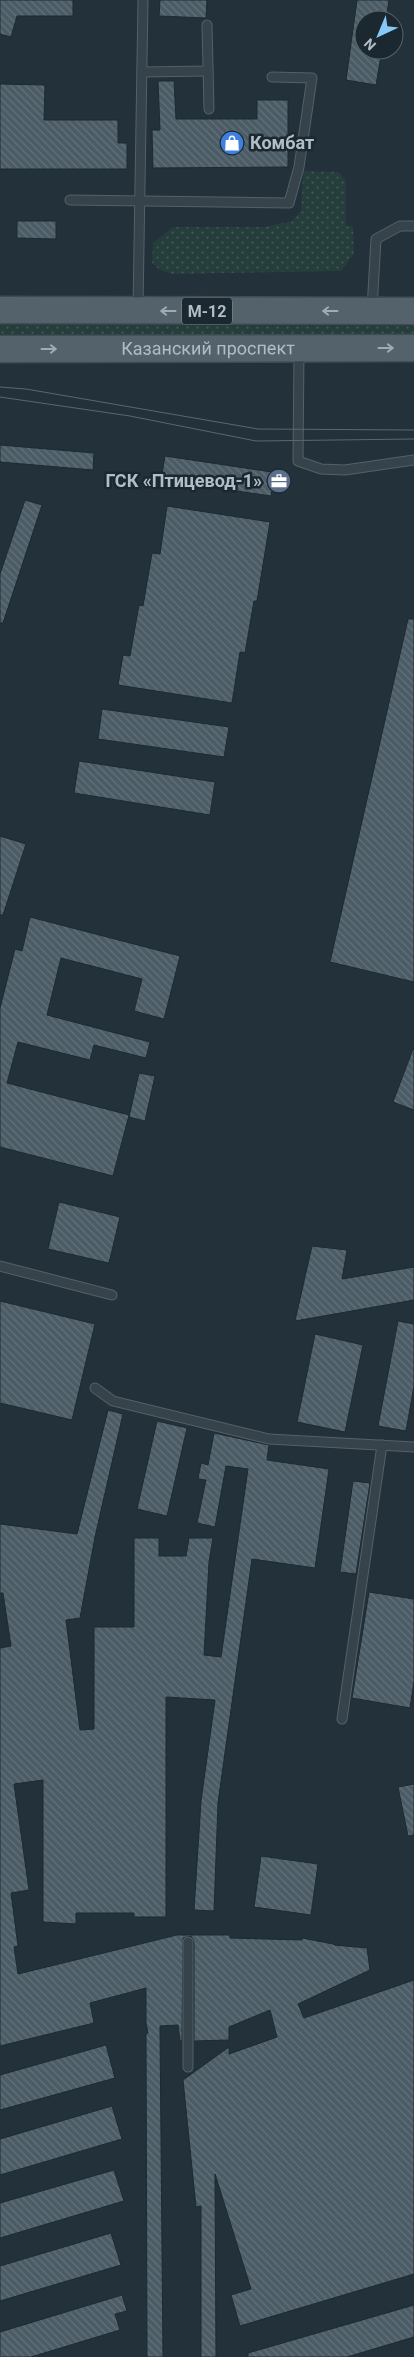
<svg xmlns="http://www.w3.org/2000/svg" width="414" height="2357" font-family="Roboto,sans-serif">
	<defs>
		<pattern id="grass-dots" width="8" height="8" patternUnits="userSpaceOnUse" patternTransform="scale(1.25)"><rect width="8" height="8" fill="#253e3b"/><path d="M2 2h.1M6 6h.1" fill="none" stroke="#425856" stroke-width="1.8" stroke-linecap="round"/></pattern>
		<pattern id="building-back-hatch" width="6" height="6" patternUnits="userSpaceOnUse" patternTransform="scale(1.25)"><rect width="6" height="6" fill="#4b5c66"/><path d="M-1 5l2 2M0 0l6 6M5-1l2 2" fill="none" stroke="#63727a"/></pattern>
	</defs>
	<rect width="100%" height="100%" fill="#23313a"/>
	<g fill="url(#grass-dots)">
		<path d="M303 171 339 172 346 181V226H353L354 254 341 271 172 274 160 270 152 263 153 243 173 227H265L292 221 301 211Z"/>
		<path d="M0 324 414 326V336L0 334Z"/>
	</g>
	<g fill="url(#building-back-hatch)" stroke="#1d2a32">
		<path d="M0 0H73V16H17L11 37 0 34Z"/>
		<path d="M160 0H207L206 18 159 16Z"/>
		<path d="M357 0H389L386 20H364V50H382L376 85 346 80Z"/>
		<path d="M158 81H174L176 119H257V100H288V167L153 168 152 130H160Z"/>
		<path d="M0 84 45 85 44 120H118V143H127V169H0Z"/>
		<path d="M17 221H56V239L17 238Z"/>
		<path d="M0 445 94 453 93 470 0 462Z"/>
		<path d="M165 456 285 474 283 487 273 485 271 496 161 480Z"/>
		<path d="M25 500 42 505 3 623H0V574Z"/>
		<path d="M167 506 270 522 257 601H254L245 653 240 652 232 703 118 685 123 655 130 656 139 605 143 606 152 553 160 554Z"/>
		<path d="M408 619H414V982L330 962Z"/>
		<path d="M102 709 229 727 224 757 98 739Z"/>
		<path d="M79 761 215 782 210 815 74 793Z"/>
		<path d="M0 836 26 844 3 915H0Z"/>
		<path d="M30 917 180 956 164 1019 134 1011 142 979 61 958 47 1015 150 1042 146 1058 94 1045 90 1060 18 1042 7 1083 129 1115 113 1176 0 1147V1008L15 949 22 951Z"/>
		<path d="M413 1049H414V1110L393 1102Z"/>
		<path d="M139 1073 155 1076 145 1121 129 1117Z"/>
		<path d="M59 1202 120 1217 109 1263 48 1249Z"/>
		<path d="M312 1246 347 1250 342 1279 414 1267V1300L295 1321Z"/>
		<path d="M0 1301 95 1324 72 1420 0 1403Z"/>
		<path d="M398 1321 414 1324V1386L406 1431 378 1426Z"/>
		<path d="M315 1334 363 1345 345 1432 297 1422Z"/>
		<path d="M108 1410 123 1414 95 1537 80 1618 66 1620 80 1730 94 1729V1627H134V1538H159V1556H186L189 1538H213L209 1562 204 1655 221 1657 248 1469 226 1466 215 1527 197 1523 206 1480 198 1479 201 1463 208 1465 214 1433 269 1445 267 1460 329 1469 315 1568 252 1559 218 1803 214 1911 194 1910 201 1801 215 1700 166 1697V1917H134V1913H76V1924L43 1922V1780L14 1784 29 1890 11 1893 18 1946 14 1947 18 1974 177 1935H230V1938L302 1940V1938L333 1944 334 1945 367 1948 370 1970 298 2004 304 2018 414 1980V2274L240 2326 231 2295 251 2289 215 2174 216 2357H201V2206L196 2207 183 2080 229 2047V2054L277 2037 270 2010 229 2027V2040L194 2041V1942L191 1936 183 1938 182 2041H180L178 2025 160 2026 163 2357H147L146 2034 148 2033 146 2023V1988L90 2003 94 2023 0 2046V1648L11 1646 3 1593H0V1524L77 1534Z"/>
		<path d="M157 1421 187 1428 167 1516 137 1509Z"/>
		<path d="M353 1481 370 1483 356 1574 340 1572Z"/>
		<path d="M369 1592 414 1599V1681L410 1708 352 1698Z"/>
		<path d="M414 1784V1835L408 1836 398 1787Z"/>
		<path d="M261 1856 318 1864 311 1915 254 1907Z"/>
		<path d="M106 2045 115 2078 0 2110V2075Z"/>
		<path d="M112 2106 122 2139 0 2175V2139Z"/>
		<path d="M114 2170 124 2201 0 2238V2203Z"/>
		<path d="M111 2233 121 2265 0 2301V2266Z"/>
		<path d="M122 2295 127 2311 115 2314 120 2330 31 2357H0V2332Z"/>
		<path d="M414 2305V2337L347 2357H248V2353Z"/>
	</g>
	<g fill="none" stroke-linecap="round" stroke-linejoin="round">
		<g stroke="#546169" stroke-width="11">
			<g id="lane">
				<path d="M207 25 209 109"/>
				<path d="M142 72 208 71"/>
				<path d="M70 200 289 203 299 167 312 78 272 77"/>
				<path d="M138 308 143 0"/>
				<path d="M372 309 376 239 400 226H414"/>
				<path d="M299 351 298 461 321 469 345 470 414 460"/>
				<path d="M0 1266 112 1295"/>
				<path d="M95 1388 113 1401 269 1439 414 1447"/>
				<path d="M342 1719 382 1445"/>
				<path d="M188 1942V2067"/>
			</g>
		</g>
		<g stroke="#3f4c54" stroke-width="29">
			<g id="primary">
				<path d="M0 310 414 311"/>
				<path id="s1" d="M0 349 414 348"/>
			</g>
		</g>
		<use href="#lane" stroke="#36434b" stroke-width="9"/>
		<use href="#primary" stroke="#54626b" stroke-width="26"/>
		<g stroke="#586872" stroke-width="1">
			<path d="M0 387 26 389 258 429 414 430"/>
			<path d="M0 397 130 416 256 441 414 439"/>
		</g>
	</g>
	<defs><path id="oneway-shaft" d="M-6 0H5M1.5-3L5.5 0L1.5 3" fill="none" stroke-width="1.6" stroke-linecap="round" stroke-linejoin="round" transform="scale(1.25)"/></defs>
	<g stroke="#9eacb5">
		<use href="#oneway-shaft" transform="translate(168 311) rotate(-180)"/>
		<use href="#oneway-shaft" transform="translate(330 311) rotate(-180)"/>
		<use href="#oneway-shaft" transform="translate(386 348)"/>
		<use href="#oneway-shaft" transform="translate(49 349)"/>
	</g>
	<defs>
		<g id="shop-disc" transform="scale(1.25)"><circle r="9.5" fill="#3f7fe0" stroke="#1b282f"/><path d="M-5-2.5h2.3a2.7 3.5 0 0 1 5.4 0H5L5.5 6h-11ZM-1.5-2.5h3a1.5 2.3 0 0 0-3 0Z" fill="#fff"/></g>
		<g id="office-disc" transform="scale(1.25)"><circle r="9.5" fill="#5c6f8a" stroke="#1b282f"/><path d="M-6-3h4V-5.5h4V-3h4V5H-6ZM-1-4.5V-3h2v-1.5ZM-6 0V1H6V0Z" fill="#fff"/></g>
	</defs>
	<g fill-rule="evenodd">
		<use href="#shop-disc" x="232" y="143"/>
		<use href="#office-disc" x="279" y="481"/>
	</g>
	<g text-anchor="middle" stroke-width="5" stroke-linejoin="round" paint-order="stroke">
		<rect fill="#1b282f" stroke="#849199" stroke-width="1" x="182" y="297.5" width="50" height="27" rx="4"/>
		<g font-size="16" font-weight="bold" fill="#b1bec7">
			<text x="207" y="317">М-12</text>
		</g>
		<g font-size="18" font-weight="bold" fill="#b1bec7" stroke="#1b282f" text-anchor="start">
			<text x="250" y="149">Комбат</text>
			<text x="262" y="487" text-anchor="end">ГСК «Птицевод-1»</text>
		</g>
		<g font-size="18" fill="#b1bec7" stroke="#1b282f">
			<text dy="6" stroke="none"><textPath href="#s1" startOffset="208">Казанский проспект</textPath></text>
		</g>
	</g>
	<g transform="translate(379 35) rotate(224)"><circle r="24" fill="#1b282f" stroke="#57646c"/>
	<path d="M0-4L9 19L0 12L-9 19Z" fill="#87c8f6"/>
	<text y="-8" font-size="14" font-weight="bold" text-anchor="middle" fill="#b1bec7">N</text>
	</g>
</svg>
